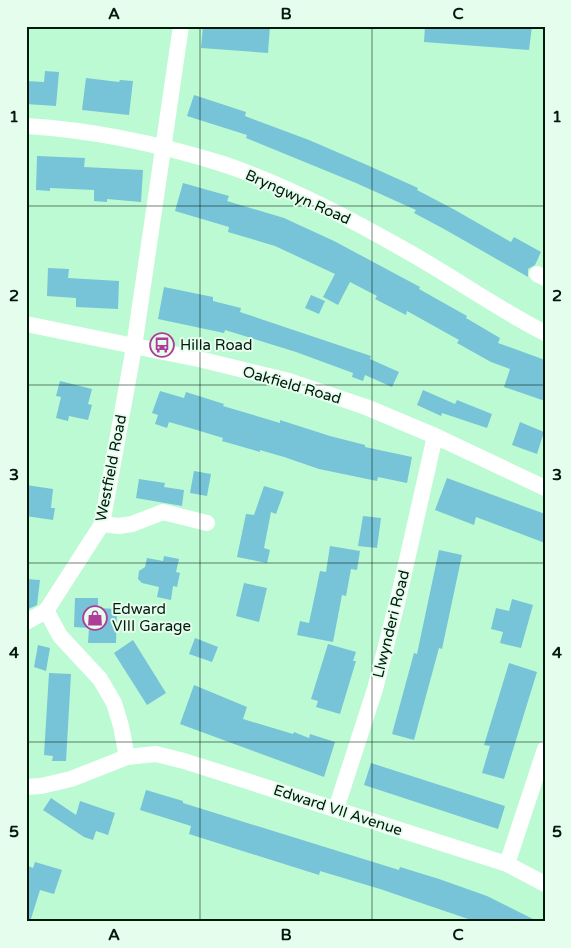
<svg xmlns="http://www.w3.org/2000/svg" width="571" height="948" font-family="'Varela Round',sans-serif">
	<rect width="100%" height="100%" fill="#bcfad3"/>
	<g fill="#77c3d8">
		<path d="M203 26H270L268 53 201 48Z"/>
		<path d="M425 26H532L529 50 424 42Z"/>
		<path d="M45 71 59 72 56 106 26 104V81L44 82Z"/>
		<path d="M86 78 119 82 120 80 133 81 129 115 82 110Z"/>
		<path d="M194 95 246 112 245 116 309 140 367 165 418 188 417 190 455 210 511 242 514 237 541 252 535 265 528 269V277L444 229 414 213 416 210 356 183 246 138 247 135 187 116Z"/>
		<path d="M37 156 85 158 84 167 143 170 141 202 107 199V202L94 201V190L50 188V191L36 190Z"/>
		<path d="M183 183 229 196 227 201 284 218 334 241 420 287 419 289 467 316 466 318 500 338 498 343 545 360V401L504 387 510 369 491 362 457 343 459 340 407 311 406 315 375 299 377 296 350 282 338 305 323 297 335 274 275 246 228 232 229 227 175 211Z"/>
		<path d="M48 268 69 269 68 278 119 281 118 309 76 307V298L47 296Z"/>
		<path d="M164 287 213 297V301L241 308 240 312 371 356 370 359 399 372 392 387 365 375 363 381 352 377 353 373 296 352 225 330 224 333 158 319Z"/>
		<path d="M311 295 325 301 319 314 305 308Z"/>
		<path d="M60 381 92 389 88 404 92 405 88 420 69 416 68 421 56 418 61 397 56 396Z"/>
		<path d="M423 390 455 404 457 400 492 414 487 428 442 413 441 416 417 405Z"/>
		<path d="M160 391 184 398 186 392 224 404 223 406 280 423V420L330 436 365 445V447L412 457 407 483 378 477 377 481 319 469 284 457 260 450V452L222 441 223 438 190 428 169 422 167 428 155 424 158 415 152 413Z"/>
		<path d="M520 422 544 432 537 454 512 445Z"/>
		<path d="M194 471 211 474 207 496 190 493Z"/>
		<path d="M447 478 545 514V543L476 517 474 525 435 510Z"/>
		<path d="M139 479 165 483 164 487 184 490 182 506 136 498Z"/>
		<path d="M26 485 53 489 51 508H55L53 520 26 516Z"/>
		<path d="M264 486 284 492 276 514 271 512 264 548 270 550 267 563 237 557 246 514 254 515Z"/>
		<path d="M363 516 381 518 377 548 358 546Z"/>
		<path d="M330 546 360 551 357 570 351 569 346 596 342 595 333 642 297 635 300 621 309 623 320 571 326 572Z"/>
		<path d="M439 550 462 555 442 649 439 648 414 740 392 734 414 653 417 654Z"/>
		<path d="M164 556 179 559 176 572 180 573 177 587 173 586 171 600 157 597 159 587 142 583 138 579 139 571 145 567 147 558 163 561Z"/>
		<path d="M26 579 40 580 37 605 26 610Z"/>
		<path d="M244 583 267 588 259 622 236 616Z"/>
		<path d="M75 598H98V608L117 609 116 643H88L89 628 74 627Z"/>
		<path d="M512 599 533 605 521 648 500 643 503 632 491 629 496 608 509 611Z"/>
		<path d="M195 638 218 647 212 662 189 654Z"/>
		<path d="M133 640 166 693 147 705 114 653Z"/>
		<path d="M328 644 356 652 353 661H356L340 714 316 707 318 701 311 699Z"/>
		<path d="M38 645 50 648 46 671 34 667Z"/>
		<path d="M509 663 537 672 504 779 482 773 490 746 484 745Z"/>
		<path d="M49 673 71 674 66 761H52L53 756 44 755Z"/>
		<path d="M194 685 247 707 243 719 293 734 294 732 309 738 310 734 335 742 324 777 180 724Z"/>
		<path d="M371 763 505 806 498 829 364 785Z"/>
		<path d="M146 790 183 801V803L399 870 400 867 439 879 487 896 539 922H477L380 889 320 871 319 875 189 834 191 826 140 810Z"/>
		<path d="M51 798 76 815 80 801 115 813 108 835 96 831 93 840 84 837 43 810Z"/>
		<path d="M35 862 62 870 54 894 40 890 30 922H26V865L33 868Z"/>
	</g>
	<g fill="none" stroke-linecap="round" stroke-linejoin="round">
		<g stroke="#fff" stroke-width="16">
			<path d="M26 126C93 130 159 144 223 164 284 184 349 218 405 250 452 276 496 308 545 333"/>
			<path d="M537 274 545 278"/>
			<path d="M26 324 203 360 289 381 366 407 435 436 545 488"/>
			<path d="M102 524 119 526 132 524 163 512 207 523"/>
			<path d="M46 610 60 636 100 679 114 703 121 726 127 757"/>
			<path d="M26 622 46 611 102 524 134 347 181 26"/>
			<path d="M26 787 41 786 71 779 127 757 156 754 184 761 507 864 545 884"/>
			<path d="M336 809 375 689 399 595 435 436"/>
			<path d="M507 864 545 749"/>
		</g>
	</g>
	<path fill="none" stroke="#02190c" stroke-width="1" stroke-opacity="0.55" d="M200 26V922M372 26V922M26 206H545M26 385H545M26 563H545M26 742H545"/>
	<defs>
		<g id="bus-ring" transform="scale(1.25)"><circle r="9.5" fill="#e5fded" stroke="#af3d97" stroke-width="1.5"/><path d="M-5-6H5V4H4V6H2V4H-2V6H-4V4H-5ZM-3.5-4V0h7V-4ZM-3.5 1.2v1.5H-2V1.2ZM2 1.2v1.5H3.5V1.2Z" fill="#af3d97"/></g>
		<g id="shop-ring" transform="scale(1.25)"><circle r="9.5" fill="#e5fded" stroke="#af3d97" stroke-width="1.5"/><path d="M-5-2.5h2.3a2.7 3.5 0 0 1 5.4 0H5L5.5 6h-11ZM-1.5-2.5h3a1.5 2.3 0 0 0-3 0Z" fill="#af3d97"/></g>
	</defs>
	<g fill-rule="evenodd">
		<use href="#bus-ring" x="162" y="345"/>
		<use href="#shop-ring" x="95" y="618"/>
	</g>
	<g text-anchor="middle" stroke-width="4" stroke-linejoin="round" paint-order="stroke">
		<g font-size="15" fill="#02190c" stroke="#e5fded">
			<text transform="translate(298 197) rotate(24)" y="5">Bryngwyn Road</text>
			<text transform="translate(292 385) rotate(16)" y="5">Oakfield Road</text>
			<text transform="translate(111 468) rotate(-79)" y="5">Westfield Road</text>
			<text transform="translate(391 624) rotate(-76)" y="5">Llwynderi Road</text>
			<text transform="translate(338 810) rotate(18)" y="5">Edward VII Avenue</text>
		</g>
		<g font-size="15" fill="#02190c" stroke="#e5fded" text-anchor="start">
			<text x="180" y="350">Hilla Road</text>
			<text x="112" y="614">Edward<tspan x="112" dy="17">VIII Garage</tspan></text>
		</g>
	</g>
	<rect width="571" height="948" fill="none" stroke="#e5fded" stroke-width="55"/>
	<rect x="28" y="28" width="516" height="892" fill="none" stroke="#02190c" stroke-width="2"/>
	<g font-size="16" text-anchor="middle" font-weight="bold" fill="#02190c">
		<text x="114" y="19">A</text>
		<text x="286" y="19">B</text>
		<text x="458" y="19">C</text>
		<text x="14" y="122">1</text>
		<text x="557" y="122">1</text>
		<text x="14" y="301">2</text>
		<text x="557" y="301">2</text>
		<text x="14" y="480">3</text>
		<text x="557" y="480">3</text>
		<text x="14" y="658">4</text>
		<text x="557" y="658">4</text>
		<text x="14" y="837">5</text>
		<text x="557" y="837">5</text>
		<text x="114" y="940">A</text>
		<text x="286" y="940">B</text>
		<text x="458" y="940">C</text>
	</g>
</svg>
